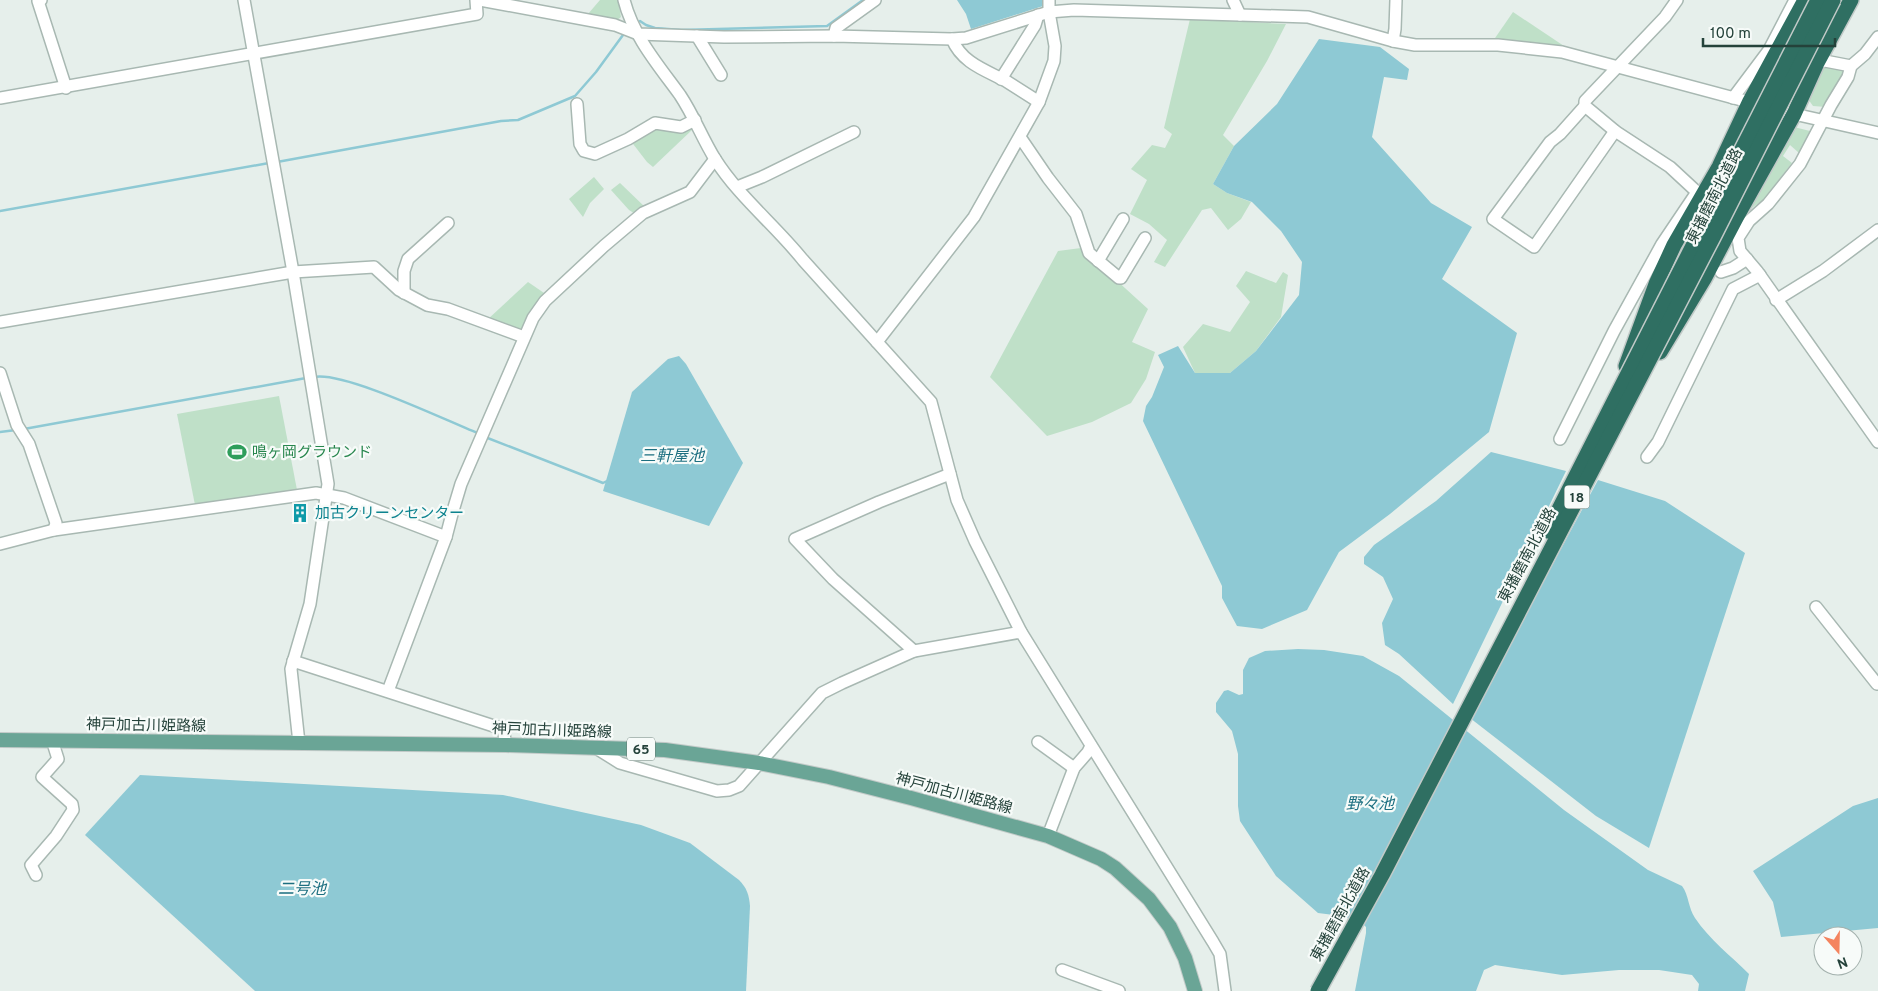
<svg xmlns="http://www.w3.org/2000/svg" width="1878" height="991" font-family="Overpass,'Noto Sans JP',sans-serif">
	<rect width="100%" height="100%" fill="#e6efeb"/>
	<g fill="#bfe0c8">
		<path d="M600 0H618L621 17 616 21 587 16 588 14Z"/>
		<path d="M1513 12 1564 46 1563 49 1493 41Z"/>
		<path d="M1190 19 1286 24 1267 61 1223 135 1234 146 1213 184 1227 193 1251 202 1241 219 1228 230 1211 208 1202 210 1165 267 1154 262 1167 240 1149 224 1130 214 1147 180 1131 169 1152 145 1165 148 1172 134 1164 128Z"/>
		<path d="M1825 65 1846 69 1826 107 1813 106 1808 99 1822 67Z"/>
		<path d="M651 126H688L693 129 653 167 647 162 630 140Z"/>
		<path d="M1794 127 1810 131 1799 153 1790 145 1783 156 1792 163 1763 200 1745 213Z"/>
		<path d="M594 177 604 189 590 203 583 217 569 199Z"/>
		<path d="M620 183 647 209 637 215 629 210 611 190Z"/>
		<path d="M1081 248 1148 309 1132 342 1155 352 1146 379 1131 403 1092 422 1047 436 990 377 1058 251Z"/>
		<path d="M1246 271 1276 283 1283 272 1288 275 1281 317 1256 351 1230 373H1195L1183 347 1203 324 1230 332 1250 302 1236 286Z"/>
		<path d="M528 282 547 295 522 333 487 320Z"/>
		<path d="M279 396 297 490 195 505 177 414Z"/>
	</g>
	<g fill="#8ec9d4">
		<path d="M957 0H1042L1043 6 971 29 966 14Z"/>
		<path d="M1319 39 1380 47 1409 69 1407 80 1384 77 1372 137 1431 203 1472 227 1442 279 1517 333 1489 432 1390 514 1339 552 1307 610 1262 629 1237 626 1222 598V586L1143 421 1146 406 1152 397 1164 367 1158 355 1178 346 1195 373H1230L1256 351 1299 295 1302 262 1281 231 1252 202 1227 193 1213 184 1234 146 1277 104Z"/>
		<path d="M679 356 686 364 743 463 709 526 603 491 632 392 668 359Z"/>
		<path d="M1491 452 1566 471 1453 704 1399 654 1385 645 1382 623 1393 599 1383 577 1364 564V557L1374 545 1436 501Z"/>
		<path d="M1598 480 1665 501 1745 553 1649 848 1596 816 1470 718Z"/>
		<path d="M1298 649 1324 650 1363 656 1399 676 1564 810 1648 870 1682 886C1689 895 1688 908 1695 918 1709 939 1731 956 1749 974L1745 991H1698L1699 984 1692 975 1659 970H1619L1562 975 1495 965 1484 970 1476 991H1355L1366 933V927L1363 924 1342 916 1318 913 1276 876 1240 821 1238 806V754L1232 731 1216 712V703L1224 691 1228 690 1239 695 1243 694V670L1249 658 1265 651Z"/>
		<path d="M140 775 503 795 641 825 690 843 739 880C747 888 749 895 750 906L746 991H255L85 835Z"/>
		<path d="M1878 798V928L1781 937 1773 902 1753 871 1853 806Z"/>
	</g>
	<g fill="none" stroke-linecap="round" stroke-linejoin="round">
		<g stroke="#8ec9d4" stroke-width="2.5">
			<path d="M640 21 646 25 655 28 681 30 827 26 863 0"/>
			<path d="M277 162 501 121 518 120 575 96 596 72 623 35"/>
			<path d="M0 211 269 163"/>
			<path d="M314 377C344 371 447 421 480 434"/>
			<path d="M24 429 306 378"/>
			<path d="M0 432 16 430"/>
			<path d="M485 437 603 483 607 481"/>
		</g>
		<g stroke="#a8b8b2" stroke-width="14">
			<g id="minor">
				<path d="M41 0 38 1 66 88"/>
				<path d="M244 0 293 272 328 484 310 604 291 669 299 743"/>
				<path d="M480 0 615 25 638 34 724 37 834 36 952 39 966 38 1049 12 1074 10 1308 17 1393 41 1415 45H1498L1562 52 1794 114 1878 133"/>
				<path d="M624 0C633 36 659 66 680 95 694 116 702 138 715 159 739 197 775 225 803 260L931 402 957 500 975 541 1021 632 1213 942 1220 954 1225 991"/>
				<path d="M1233 0 1240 15"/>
				<path d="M697 36 721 75"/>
				<path d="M834 36 836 28 875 0"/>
				<path d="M1878 37 1865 54 1851 66 1848 77 1831 105 1800 164 1768 204 1749 221 1738 238 1740 251 1757 271 1878 442"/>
				<path d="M952 39C962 63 985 70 1006 81 1017 88 1028 95 1039 102"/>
				<path d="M1393 41 1395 29 1396 0"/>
				<path d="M1817 63 1825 61 1851 66"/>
				<path d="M1001 79 1035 25 1038 15"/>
				<path d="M0 98 477 14 476 0"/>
				<path d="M1733 98 1769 50 1795 0"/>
				<path d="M577 104 580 144 584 151 595 154 628 139 655 123 681 127 695 120"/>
				<path d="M1585 106 1560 134 1550 142 1493 219 1534 247 1615 131"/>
				<path d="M1020 137 1048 178 1076 214 1089 253 1119 278H1121L1145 238"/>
				<path d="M737 187 762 177 854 132"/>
				<path d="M1098 261 1123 219"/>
				<path d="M1721 272 1733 268 1747 259"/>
				<path d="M404 293V271L408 259 448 223"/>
				<path d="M1776 300 1823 271 1878 230"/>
				<path d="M0 322 293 272 374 267 399 290 427 305 448 309 524 337"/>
				<path d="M877 342 974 217 1039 102 1054 61 1055 46 1049 12V0"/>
				<path d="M0 373 17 425 29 444 56 523 54 530"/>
				<path d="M1560 439 1614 331 1662 244 1697 192 1670 167 1615 131 1585 106V101L1665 17 1677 0"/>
				<path d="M1647 457 1658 442 1733 289 1760 275"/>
				<path d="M0 544 54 530 316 493 344 498 446 537"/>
				<path d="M1816 607 1877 684 1878 683"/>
				<path d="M914 651 833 579 795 539 879 502 950 474"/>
				<path d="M293 661 503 729 506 745"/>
				<path d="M388 691 446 537 452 514 461 484 533 318 545 301 604 246 643 213 690 192 715 159"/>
				<path d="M1038 742 1074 768"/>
				<path d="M596 748 620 763 717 791 729 790 739 786 822 693 842 683 914 651 1021 632"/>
				<path d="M1048 836 1074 768 1088 752 1091 746"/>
				<path d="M36 875 31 865 56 836 73 810 72 804 42 777 58 759 52 740"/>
				<path d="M1062 970 1119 991"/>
			</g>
		</g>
		<g stroke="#c2cac8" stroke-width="16">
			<path id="major" d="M0 740 506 745 665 750 759 763 829 777 911 798 1048 836 1101 859 1115 868 1149 899 1170 927 1185 958 1195 991"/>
		</g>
		<g stroke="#c2cac8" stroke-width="18">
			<g id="highway">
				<path d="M1660 352 1704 279 1737 216 1794 114 1817 63 1851 0"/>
				<path d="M1626 366 1656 284 1674 245 1719 167 1750 101 1805 0"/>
			</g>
		</g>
		<use href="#minor" stroke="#fff" stroke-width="11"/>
		<use href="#major" stroke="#6aa596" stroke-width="14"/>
		<use href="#highway" stroke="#2f6f62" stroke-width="15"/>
		<g stroke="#c2cac8" stroke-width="18" stroke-linecap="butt">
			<g id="highway-bridge">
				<path d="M1548 531 1818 0"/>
				<path d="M1318 991 1382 875 1713 237 1833 0"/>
			</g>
		</g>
		<use href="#highway-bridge" stroke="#2f6f62" stroke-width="15"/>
	</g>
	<defs>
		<g id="stadium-bare" transform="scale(1.5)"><path d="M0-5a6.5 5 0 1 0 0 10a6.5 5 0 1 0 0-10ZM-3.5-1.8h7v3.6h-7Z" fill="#2e9e5b" stroke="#f7fbf9" stroke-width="2.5" paint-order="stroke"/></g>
		<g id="building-bare" transform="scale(1.5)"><path d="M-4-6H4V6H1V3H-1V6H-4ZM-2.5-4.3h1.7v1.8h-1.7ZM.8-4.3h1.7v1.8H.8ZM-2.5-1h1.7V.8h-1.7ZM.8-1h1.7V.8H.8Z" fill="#0f9aa8" stroke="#f7fbf9" stroke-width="2.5" paint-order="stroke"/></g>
	</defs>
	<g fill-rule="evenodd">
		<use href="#stadium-bare" x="237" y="452"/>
		<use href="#building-bare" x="300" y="513"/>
	</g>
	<g text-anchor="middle" stroke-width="4.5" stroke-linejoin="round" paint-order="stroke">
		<g fill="#f7fbf9" stroke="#637a73" stroke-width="1">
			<rect x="1564.5" y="485.5" width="25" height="23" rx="4"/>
			<rect x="627" y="737.5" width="28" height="23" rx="4"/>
		</g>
		<g font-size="14" font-weight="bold" fill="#24423a">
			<text x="1577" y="502">18</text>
			<text x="641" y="754">65</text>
		</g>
		<g font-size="15" fill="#24423a" stroke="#f7fbf9">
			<text transform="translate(1714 196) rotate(-63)" y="5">東播磨南北道路</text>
			<text transform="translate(1527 555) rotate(-62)" y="5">東播磨南北道路</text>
			<text transform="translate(146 725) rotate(1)" y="5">神戸加古川姫路線</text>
			<text transform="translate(552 730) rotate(2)" y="5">神戸加古川姫路線</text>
			<text transform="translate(954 793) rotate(15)" y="5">神戸加古川姫路線</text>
			<text transform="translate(1340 914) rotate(-61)" y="5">東播磨南北道路</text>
		</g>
		<g font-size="15" fill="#27864d" stroke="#f7fbf9" text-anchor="start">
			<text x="252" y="457">鳴ヶ岡グラウンド</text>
		</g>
		<g font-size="15" fill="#0d838f" stroke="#f7fbf9" text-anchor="start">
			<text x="315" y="518">加古クリーンセンター</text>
		</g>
		<g font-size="16" font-style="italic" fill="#1c6f80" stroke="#f7fbf9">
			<text x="672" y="461">三軒屋池</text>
			<text x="1370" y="809">野々池</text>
			<text x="302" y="894">二号池</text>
		</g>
	</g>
	<g transform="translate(1838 951) rotate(160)"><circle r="24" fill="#f7fbf9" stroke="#a3b1ad"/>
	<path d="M0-4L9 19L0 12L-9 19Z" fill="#f4845f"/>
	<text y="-8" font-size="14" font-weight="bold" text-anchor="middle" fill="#24423a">N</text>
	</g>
	<path d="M1703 38v8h132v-8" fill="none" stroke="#24423a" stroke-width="2.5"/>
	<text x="1710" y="38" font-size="15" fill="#24423a" stroke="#f7fbf9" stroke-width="4" paint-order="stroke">100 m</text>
</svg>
